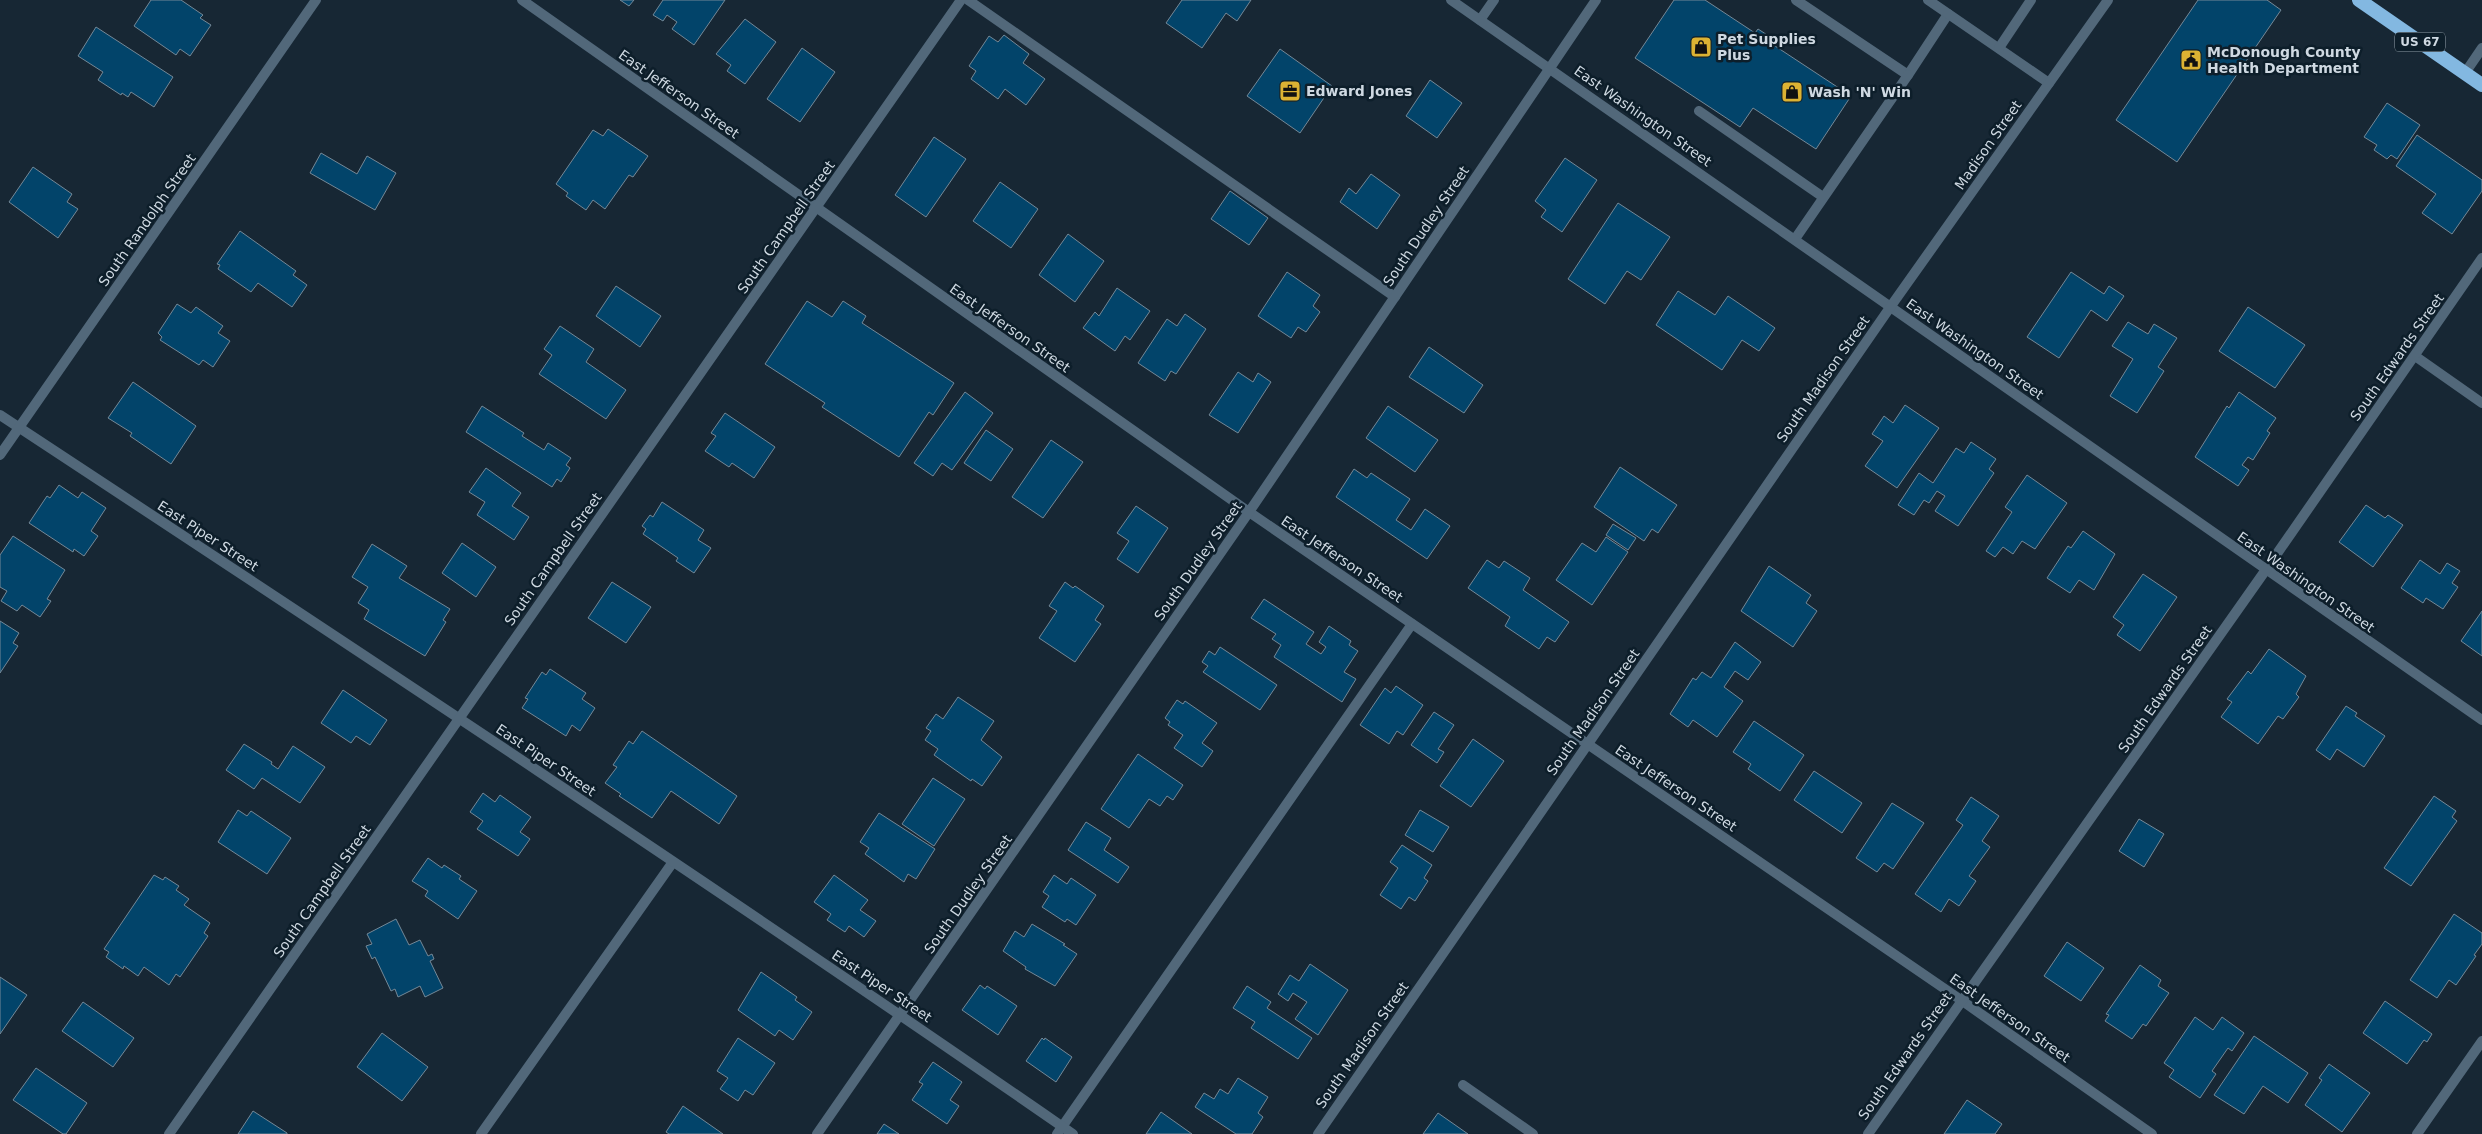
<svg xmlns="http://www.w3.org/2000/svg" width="2482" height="1134" font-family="'DejaVu Sans',sans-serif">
	<rect width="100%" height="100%" fill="#172734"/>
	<g fill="#02446a" stroke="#748897">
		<path d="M151 0H181L203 15 200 18 211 25 190 56 180 49 176 55 134 26Z"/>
		<path d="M620 0H634L629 6Z"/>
		<path d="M663 0H725L694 45 672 29 677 22 667 15 663 21 653 15Z"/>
		<path d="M1182 0H1251L1237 21 1226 13 1202 48 1166 23Z"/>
		<path d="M1674 0H1705L1755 33 1758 29 1775 40 1772 44 1851 96 1816 149 1753 108 1740 127 1635 58Z"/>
		<path d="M2198 0H2267L2281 10 2177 162 2116 120Z"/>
		<path d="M745 19 776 42 745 84 727 71 731 65 716 54Z"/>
		<path d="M96 27 173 77 154 107 131 92 128 97 122 93 121 95 98 80 103 72 78 56Z"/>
		<path d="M1004 35 1029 54 1023 63 1045 79 1026 105 1005 89 998 99 971 79 976 71 969 66 989 36 998 42Z"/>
		<path d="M802 48 835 72 800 122 767 99Z"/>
		<path d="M1280 49 1332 86 1300 133 1247 96Z"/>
		<path d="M1430 80 1462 103 1437 138 1406 116Z"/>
		<path d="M2387 103 2420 125 2397 159 2391 155 2387 159 2374 150 2377 145 2364 137Z"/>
		<path d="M608 129 648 156 633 177 629 175 605 209 593 200 586 210 566 196 568 193 556 184 593 130 603 136Z"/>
		<path d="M2417 135 2482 180V191L2452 234 2422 213 2436 194 2396 166Z"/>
		<path d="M934 137 966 159 926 217 895 195Z"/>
		<path d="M321 153 357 174 367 156 396 173 375 210 310 173Z"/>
		<path d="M1565 158 1597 180 1562 232 1541 217 1546 210 1535 201Z"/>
		<path d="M33 167 72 194 67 202 78 209 58 238 9 202Z"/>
		<path d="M1371 174 1400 195 1377 229 1340 202 1349 188 1356 194Z"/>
		<path d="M1000 182 1038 209 1011 248 973 221Z"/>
		<path d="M1230 191 1268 218 1249 245 1211 219Z"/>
		<path d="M1618 203 1670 237 1641 280 1627 271 1605 304 1568 279Z"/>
		<path d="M240 231 296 271 293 275 307 285 292 307 258 283 251 292 218 269 220 265 217 264Z"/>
		<path d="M1068 234 1104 261 1075 302 1039 275Z"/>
		<path d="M1287 272 1320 295 1313 306 1320 312 1306 332 1298 327 1291 338 1258 316Z"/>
		<path d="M2071 272 2104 294 2109 286 2124 296 2107 321 2091 310 2059 358 2027 337Z"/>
		<path d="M616 286 661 316 640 347 596 316Z"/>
		<path d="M1117 288 1150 311 1130 340 1125 336 1115 351 1083 328 1095 312 1099 316Z"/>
		<path d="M1678 291 1715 315 1728 296 1775 328 1759 351 1742 340 1722 370 1656 325Z"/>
		<path d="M807 301 832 317 843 301 866 316 862 323 954 383 933 415 929 412 899 457 822 407 825 403 765 364Z"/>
		<path d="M177 304 191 313 196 307 223 326 218 333 230 341 213 367 203 360 199 365 160 340 162 337 158 333Z"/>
		<path d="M2248 307 2305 345 2275 388 2219 351Z"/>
		<path d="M1185 314 1206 329 1176 374 1171 371 1165 381 1138 363 1167 319 1177 326Z"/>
		<path d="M2128 322 2148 334 2154 324 2177 338 2158 367 2164 371 2137 413 2110 396 2133 359 2112 346Z"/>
		<path d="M560 326 594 349 586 362 626 390 606 419 539 374 552 355 544 349Z"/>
		<path d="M1429 347 1483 385 1464 413 1409 377Z"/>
		<path d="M1238 372 1253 382 1258 373 1271 382 1238 433 1209 415Z"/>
		<path d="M133 382 196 426 171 464 130 436 132 433 108 418Z"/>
		<path d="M965 392 993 413 952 470 942 463 933 476 914 463Z"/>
		<path d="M2239 392 2276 418 2267 431 2270 433 2253 460 2248 457 2242 465 2249 470 2238 486 2195 457 2227 406 2229 408Z"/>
		<path d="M1905 405 1939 428 1897 488 1865 466 1883 441 1872 434 1884 416 1893 423Z"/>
		<path d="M482 406 524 433 522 436 544 450 548 443 571 458 566 465 570 468 561 482 557 479 552 487 466 432Z"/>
		<path d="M1388 406 1438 440 1415 472 1366 438Z"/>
		<path d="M725 413 775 447 754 478 732 463 729 467 705 451 716 436 711 433Z"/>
		<path d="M986 430 1013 449 991 481 964 463Z"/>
		<path d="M1051 440 1083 462 1043 518 1012 497Z"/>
		<path d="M1971 442 1996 459 1989 469 1994 473 1958 526 1935 511 1945 496 1937 491 1929 503 1924 500 1914 515 1898 505 1919 473 1933 483 1956 448 1964 453Z"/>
		<path d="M1620 467 1677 505 1658 533 1652 529 1644 541 1594 507Z"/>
		<path d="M486 468 521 493 512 506 529 517 514 540 477 515 485 502 469 492Z"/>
		<path d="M1354 469 1367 478 1371 473 1410 499 1396 520 1411 530 1425 509 1450 526 1427 559 1336 497Z"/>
		<path d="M2027 475 2067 503 2035 549 2022 541 2013 554 2003 547 1995 557 1986 551 2012 512 2005 507Z"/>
		<path d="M59 485 78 498 82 492 106 508 91 531 98 536 84 556 74 549 73 552 29 523 47 496 50 498Z"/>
		<path d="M662 502 704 530 698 540 711 548 694 573 676 561 678 558 643 534 646 529 642 526 650 515 653 517Z"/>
		<path d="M2366 505 2385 518 2388 515 2403 525 2373 567 2339 542Z"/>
		<path d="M1136 506 1168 528 1138 573 1117 559 1129 541 1117 533Z"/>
		<path d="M1613 524 1636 538 1628 550 1606 535Z"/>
		<path d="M2083 531 2115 554 2094 590 2079 580 2070 593 2047 578 2068 546 2071 548Z"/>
		<path d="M13 536 65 570 47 599 51 601 40 617 22 605 17 611 1 601 7 591 0 587V555Z"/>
		<path d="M1606 537 1628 552 1592 605 1556 580 1582 543 1596 552Z"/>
		<path d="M462 543 496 567 476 597 442 573Z"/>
		<path d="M372 544 407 566 399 578 450 609 443 620 446 622 425 656 364 619 369 610 358 603 368 587 352 577Z"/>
		<path d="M1487 560 1499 568 1504 561 1530 578 1523 590 1569 622 1555 642 1547 637 1539 649 1505 626 1510 617 1468 588Z"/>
		<path d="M2420 560 2440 574 2447 563 2460 571 2452 583 2458 587 2443 609 2426 598 2423 603 2401 588Z"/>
		<path d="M1769 566 1811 595 1806 603 1817 611 1793 647 1741 611Z"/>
		<path d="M2143 574 2177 597 2140 651 2117 635 2124 625 2113 617Z"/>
		<path d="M612 582 651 607 626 643 588 618Z"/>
		<path d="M1065 582 1073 588 1075 586 1104 606 1095 620 1101 624 1075 662 1039 638 1057 611 1049 606Z"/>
		<path d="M1264 599 1314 632 1306 644 1321 654 1326 647 1319 642 1329 626 1351 641 1349 645 1358 651 1344 672 1356 679 1342 702 1274 657 1281 645 1272 639 1276 634 1251 618Z"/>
		<path d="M2482 611V656L2461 641Z"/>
		<path d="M0 621 19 633 13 643 18 646 0 673Z"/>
		<path d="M1735 642 1761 662 1748 680 1735 671 1724 687 1743 701 1717 737 1693 720 1688 727 1670 714 1693 678 1696 680 1702 672 1711 678Z"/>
		<path d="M1220 647 1277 685 1260 710 1203 672 1208 666 1202 662 1209 651 1215 655Z"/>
		<path d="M2269 649 2306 676 2296 694 2299 697 2283 719 2278 716 2258 744 2221 717 2232 702 2227 699 2248 671 2251 674Z"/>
		<path d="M550 669 586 693 582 699 595 708 580 731 572 725 566 736 522 708 528 699 525 698 542 672 546 675Z"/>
		<path d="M1396 686 1423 705 1403 735 1397 731 1389 744 1360 725 1385 688 1391 693Z"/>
		<path d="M343 690 387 720 370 745 356 736 351 743 321 723Z"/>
		<path d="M958 697 994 721 981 740 1002 757 982 786 972 779 971 781 934 755 938 749 925 740 931 731 926 728 936 714 943 719Z"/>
		<path d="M1177 700 1183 704 1185 701 1217 723 1202 743 1213 751 1202 767 1174 748 1183 735 1168 725 1170 722 1165 718Z"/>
		<path d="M2346 706 2357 713 2355 716 2385 736 2364 767 2337 749 2330 760 2316 750Z"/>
		<path d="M1434 712 1454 725 1438 749 1444 752 1437 763 1411 745Z"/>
		<path d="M1754 721 1804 755 1780 791 1748 769 1751 764 1733 752Z"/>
		<path d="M642 731 737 796 719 824 671 791 652 818 619 796 621 794 605 783 617 767 613 765 629 741 633 744Z"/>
		<path d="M1473 739 1504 761 1471 807 1440 786Z"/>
		<path d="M244 744 272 762 271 764 278 769 293 746 325 767 300 803 262 778 254 789 226 770Z"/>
		<path d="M1138 754 1183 785 1173 800 1167 796 1160 806 1149 799 1129 828 1101 809Z"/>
		<path d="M1814 771 1862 803 1842 833 1794 800Z"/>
		<path d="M933 778 965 799 934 846 902 824Z"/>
		<path d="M483 793 495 802 500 795 531 817 520 832 530 839 518 856 477 829 483 821 470 812Z"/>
		<path d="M2434 796 2456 811 2452 817 2457 821 2411 886 2384 868Z"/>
		<path d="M1971 797 1999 816 1982 841 1990 847 1969 876 1976 881 1959 906 1949 899 1941 912 1915 894 1963 825 1956 820Z"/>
		<path d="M1892 803 1924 823 1893 869 1884 863 1877 872 1856 858Z"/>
		<path d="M238 810 247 816 251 811 291 838 267 874 218 842Z"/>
		<path d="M1420 810 1449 827 1433 852 1405 835Z"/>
		<path d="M879 813 935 849 916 879 908 874 904 882 865 854 869 848 860 842Z"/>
		<path d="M2139 819 2164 834 2144 867 2119 851Z"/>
		<path d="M1086 822 1111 838 1104 850 1129 867 1118 883 1068 850Z"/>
		<path d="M1402 845 1432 865 1424 878 1428 881 1415 901 1409 897 1401 909 1380 895 1398 868 1390 862Z"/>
		<path d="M428 858 442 868 444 865 461 876 459 879 477 891 458 919 425 896 428 891 412 881Z"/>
		<path d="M154 875 163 880 165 877 179 886 176 890 189 899 184 905 210 923 204 933 208 936 180 977 176 974 169 985 144 967 138 976 124 966 123 969 106 957 109 952 104 949Z"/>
		<path d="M834 875 868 900 860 910 876 921 864 937 849 926 845 932 827 920 831 914 814 902Z"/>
		<path d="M1054 875 1067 884 1071 878 1096 895 1076 925 1067 919 1065 922 1042 907 1049 896 1043 892Z"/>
		<path d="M2454 914 2482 933V944L2474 955 2476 956 2456 985 2449 980 2437 998 2410 980Z"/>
		<path d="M396 919 409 945 420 940 428 956 432 954 434 959 430 961 443 988 425 997 420 986 398 997 395 989 391 991 375 957 372 959 366 946 372 944 367 934Z"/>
		<path d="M1032 924 1065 944 1063 945 1077 954 1055 986 1025 969 1026 967 1003 951 1015 931 1024 937Z"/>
		<path d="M2067 942 2104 968 2081 1001 2044 976Z"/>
		<path d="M1310 964 1348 990 1318 1035 1295 1019 1307 1002 1293 993 1288 1001 1278 994 1290 975 1299 981Z"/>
		<path d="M2140 965 2161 980 2158 986 2169 993 2146 1026 2143 1024 2132 1039 2105 1021 2109 1015 2106 1014Z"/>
		<path d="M761 972 797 997 795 1000 812 1012 793 1040 779 1030 775 1036 738 1010Z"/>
		<path d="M0 977 27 995 0 1034Z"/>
		<path d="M980 985 985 989 987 986 1017 1006 998 1035 962 1010Z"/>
		<path d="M1247 986 1271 1002 1267 1008 1312 1038 1298 1059 1251 1028 1255 1022 1233 1008Z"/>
		<path d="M2385 1001 2432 1034 2427 1042 2424 1040 2407 1064 2363 1033Z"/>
		<path d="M83 1002 134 1038 113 1067 62 1031Z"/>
		<path d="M2195 1017 2213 1030 2222 1017 2244 1033 2232 1051 2228 1048 2212 1071 2216 1074 2200 1098 2169 1077 2174 1070 2164 1063Z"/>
		<path d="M382 1033 428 1067 402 1101 357 1067Z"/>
		<path d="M2254 1036 2308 1073 2288 1103 2263 1086 2244 1114 2214 1095Z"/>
		<path d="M738 1038 775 1063 753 1095 745 1090 738 1101 720 1089 728 1078 717 1071Z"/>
		<path d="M1042 1038 1044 1040 1045 1038 1072 1057 1056 1082 1026 1061Z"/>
		<path d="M933 1062 962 1082 950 1100 959 1106 947 1124 912 1100 923 1084 919 1082Z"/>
		<path d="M2329 1064 2370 1093 2342 1132 2305 1105 2322 1080 2319 1078Z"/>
		<path d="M36 1068 87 1103 66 1134H63L13 1100Z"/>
		<path d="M1238 1078 1268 1097 1258 1113 1263 1117 1252 1134H1236L1195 1107 1204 1093 1214 1099 1220 1089 1228 1094Z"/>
		<path d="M1967 1100 2002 1124 1995 1134H1944Z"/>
		<path d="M683 1106 723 1134H669L666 1132Z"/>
		<path d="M253 1111 287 1133V1134H238Z"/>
		<path d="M1161 1112 1192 1134H1146Z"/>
		<path d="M1438 1113 1468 1134H1423Z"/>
		<path d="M884 1124 899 1134H877Z"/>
	</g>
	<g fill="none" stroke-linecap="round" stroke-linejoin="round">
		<g stroke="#52687a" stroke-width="10">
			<path d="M968 0 1395 297"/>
			<path d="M1796 0 1908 75 1948 14"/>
			<path d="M1928 0 2049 83"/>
			<path d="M1480 20 1494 0"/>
			<path d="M1999 48 2031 0"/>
			<path d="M2465 73 2482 48"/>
			<path d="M1699 111 1823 197"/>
			<path d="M1795 239 1908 75"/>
			<path d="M2415 356 2482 403"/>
			<path d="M1463 1085 1533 1134"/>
			<path d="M481 1134 673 862"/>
			<path d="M1057 1134 1412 624"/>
		</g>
		<g stroke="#52687a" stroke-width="10">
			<path d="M522 0 1249 512 1961 1000 2152 1134"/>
			<path d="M1451 0 2482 720"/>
			<path d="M0 415C360 652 719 889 1073 1134"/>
			<path d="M169 1134 961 0"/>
			<path d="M817 1134 1249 512 1596 0"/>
			<path d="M1318 1134 1891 306 2108 0"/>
			<path d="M1868 1134 2265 571 2482 258"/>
			<path d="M2417 1134 2482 1041"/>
		</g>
		<path stroke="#52687a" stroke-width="10" d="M0 455 316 0"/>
		<path stroke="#83b8e1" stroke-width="14" d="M2359 0 2482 85"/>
	</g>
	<defs>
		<g id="shop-square" transform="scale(1.125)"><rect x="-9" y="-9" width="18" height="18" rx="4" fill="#dcb233" stroke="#0d1e2a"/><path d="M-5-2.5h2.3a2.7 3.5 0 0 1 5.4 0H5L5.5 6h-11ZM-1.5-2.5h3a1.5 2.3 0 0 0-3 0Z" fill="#111"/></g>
		<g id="civic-square" transform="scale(1.125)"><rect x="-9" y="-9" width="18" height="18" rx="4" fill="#dcb233" stroke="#0d1e2a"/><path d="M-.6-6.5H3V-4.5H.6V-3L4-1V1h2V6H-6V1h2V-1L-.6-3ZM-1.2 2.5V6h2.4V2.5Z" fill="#111"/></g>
		<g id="office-square" transform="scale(1.125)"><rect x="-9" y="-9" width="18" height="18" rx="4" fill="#dcb233" stroke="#0d1e2a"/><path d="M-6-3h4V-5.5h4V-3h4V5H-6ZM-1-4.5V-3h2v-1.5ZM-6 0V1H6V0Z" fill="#111"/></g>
	</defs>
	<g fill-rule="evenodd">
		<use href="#shop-square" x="1701" y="47"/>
		<use href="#civic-square" x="2191" y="60"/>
		<use href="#office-square" x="1290" y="91"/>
		<use href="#shop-square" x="1792" y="92"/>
	</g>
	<g text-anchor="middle" stroke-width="5" stroke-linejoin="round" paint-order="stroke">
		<rect fill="#0d1e2a" stroke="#95a1ab" stroke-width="1" x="2395" y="32.5" width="50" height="19" rx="4"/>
		<g font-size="12" font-weight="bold" fill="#cfd9e2">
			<text x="2420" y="46">US 67</text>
		</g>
		<g font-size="14" font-weight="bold" fill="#cfd9e2" stroke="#0d1e2a" text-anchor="start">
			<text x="1717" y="44">Pet Supplies<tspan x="1717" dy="16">Plus</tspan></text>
			<text x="2207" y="57">McDonough County<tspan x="2207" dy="16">Health Department</tspan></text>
			<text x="1306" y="96">Edward Jones</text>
			<text x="1808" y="97">Wash 'N' Win</text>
		</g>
		<g font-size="14" fill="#cfd9e2" stroke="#0d1e2a">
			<text transform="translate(679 94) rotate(35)" y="5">East Jefferson Street</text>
			<text transform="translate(1643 116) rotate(35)" y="5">East Washington Street</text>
			<text transform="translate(1988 145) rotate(-55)" y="5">Madison Street</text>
			<text transform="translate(147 220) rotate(-55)" y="5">South Randolph Street</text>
			<text transform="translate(1426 226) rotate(-56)" y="5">South Dudley Street</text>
			<text transform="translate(786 227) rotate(-55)" y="5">South Campbell Street</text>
			<text transform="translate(1010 328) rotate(35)" y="5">East Jefferson Street</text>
			<text transform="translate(1975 349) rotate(35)" y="5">East Washington Street</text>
			<text transform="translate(2397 357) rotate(-55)" y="5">South Edwards Street</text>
			<text transform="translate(1823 379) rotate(-55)" y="5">South Madison Street</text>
			<text transform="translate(208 536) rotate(33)" y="5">East Piper Street</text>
			<text transform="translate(553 559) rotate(-55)" y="5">South Campbell Street</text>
			<text transform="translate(1342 559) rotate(34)" y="5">East Jefferson Street</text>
			<text transform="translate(1198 561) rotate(-55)" y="5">South Dudley Street</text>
			<text transform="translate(2306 582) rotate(35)" y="5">East Washington Street</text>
			<text transform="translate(2165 689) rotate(-55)" y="5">South Edwards Street</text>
			<text transform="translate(1593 712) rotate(-55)" y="5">South Madison Street</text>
			<text transform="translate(546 760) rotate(34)" y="5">East Piper Street</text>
			<text transform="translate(1676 788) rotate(34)" y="5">East Jefferson Street</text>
			<text transform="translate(322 891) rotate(-55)" y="5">South Campbell Street</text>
			<text transform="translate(968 894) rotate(-55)" y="5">South Dudley Street</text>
			<text transform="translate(882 986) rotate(34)" y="5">East Piper Street</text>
			<text transform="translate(2010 1018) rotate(35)" y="5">East Jefferson Street</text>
			<text transform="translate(1362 1045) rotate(-55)" y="5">South Madison Street</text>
			<text transform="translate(1905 1056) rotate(-55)" y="5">South Edwards Street</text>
		</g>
	</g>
</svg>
